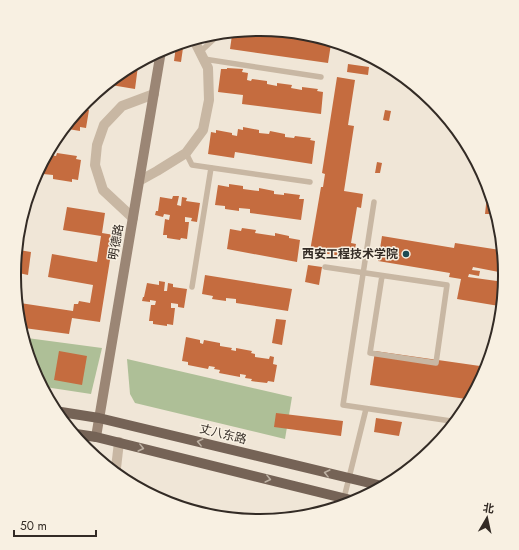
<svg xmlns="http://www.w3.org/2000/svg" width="519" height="550" font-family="Jost,'Noto Sans SC',sans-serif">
	<rect width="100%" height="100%" fill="#f0e6d7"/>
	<g fill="#aebf97">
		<path d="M27 338 102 348 91 394 45 387 33 369Z"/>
		<path d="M127 359 292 397 285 439 135 403 130 394Z"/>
	</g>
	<g fill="#c56c3f">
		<path d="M255 30 269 32V31L285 34 284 35 331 44 328 63 230 49 232 35Z"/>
		<path d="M176 46 183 48 181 62 174 61Z"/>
		<path d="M348 64 369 67 368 75 347 72Z"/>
		<path d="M138 66 135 89 111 85 121 78Z"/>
		<path d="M227 68 243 69 242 72 248 73 247 80 251 81 252 79 267 81V84L277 86V83L292 85 291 88 302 90V87L318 89 317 91 323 92 321 114 242 104 243 95 218 92 221 69H227Z"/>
		<path d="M337 77 355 80 348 125 354 126 344 191 363 194 361 208 357 207 351 243 356 244 353 258 310 251 321 187H323L325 174 322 173Z"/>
		<path d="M85 103 84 110H89L86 128 80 127V131L68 129Z"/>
		<path d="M385 110 391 111 389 121 383 120Z"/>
		<path d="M243 127 259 130V133L269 134 270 131 285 134V137L294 138 295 136 311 138 310 140 315 141 312 164 235 152 234 158 208 154 211 132 216 133V130L232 133V135L237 136 238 129 243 130Z"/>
		<path d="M57 153 77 156 76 159 81 160 78 180 72 179V182L53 179V175L43 174 42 178 35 177 50 155 56 156Z"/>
		<path d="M377 162 382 163 380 173H375Z"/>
		<path d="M229 184 243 186V189L259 191V188L274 191V194L284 195V193L300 195 299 199H304L301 220 250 213V209L239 208V211L225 209V206L215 205 218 185 229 187Z"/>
		<path d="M487 195 489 196 492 208H491L490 214H485Z"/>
		<path d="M173 196H179L177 205 181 206 182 197 187 198 186 201 200 203 197 222 191 221 192 218 185 217V222H189L187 239 181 238 180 240 167 238V235H163L165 219 169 220 170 215 164 214 163 217 155 215 156 211H158L160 197 172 199Z"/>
		<path d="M67 207 105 213 102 233 114 235 100 322 72 318 69 334 24 328 20 303 73 311 74 304H78L79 301 90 303 93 285 48 277 52 254 97 262 101 236 63 230Z"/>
		<path d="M242 228 256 230 255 233 275 236V233L289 236V238L300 240 297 262 227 249 230 229 241 231Z"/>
		<path d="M382 236 454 248 455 243 500 250 504 273 473 267 472 270 480 271 479 276 469 274 468 277 504 282 499 306 457 299 461 279 449 277 450 273 378 261Z"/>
		<path d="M19 250 31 252 28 275 14 272Z"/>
		<path d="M308 265 322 267 319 285 305 282Z"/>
		<path d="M205 275 292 289 288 311 236 303V299L226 298V301L212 299 213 296 202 294Z"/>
		<path d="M159 281 165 282 164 291H167L168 283 173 284V287L187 289 184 308 178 307V304L171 303V308H175L173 325 167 324V326L153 324V321H149L151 305H155L156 301 150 300V302L142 301 143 297H144L147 283 159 285Z"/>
		<path d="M276 319 286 320 282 345 272 343Z"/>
		<path d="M186 337 200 340V343L203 344 204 340 220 343V346L232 348 231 350 236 351V348L252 351 251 353 255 354V357L269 359 270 356 274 357 273 364 277 365 274 382 268 381 267 383 251 381 252 379 245 378 246 375 240 374V377L219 373 220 370 214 369 215 367 209 366 208 369 188 365V362L182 361Z"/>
		<path d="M59 351 87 356 82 385 54 380Z"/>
		<path d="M375 351 487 367 466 399 370 385Z"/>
		<path d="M276 413 343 421 341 436 274 427Z"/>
		<path d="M376 418 402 422 399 436 374 432Z"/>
	</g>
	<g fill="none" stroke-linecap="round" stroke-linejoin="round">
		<g stroke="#c8b7a3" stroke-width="5.5">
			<path d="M200 52 214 39"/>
			<path d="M204 59 321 77"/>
			<path d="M186 153 192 165 310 182"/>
			<path d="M374 202 343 405 451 421"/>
			<path d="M325 267 447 285 436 363 370 353 382 276"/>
			<path d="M192 287 211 168"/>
			<path d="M344 498 366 409"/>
		</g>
		<g stroke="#c8b7a3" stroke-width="10">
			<path d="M139 181 157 171 186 153 203 130 209 100 208 68 195 42"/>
			<path d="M133 218 103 190 95 165 97 145 104 125 122 106 154 94"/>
			<path d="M116 468 119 442"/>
		</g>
		<path stroke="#9b8675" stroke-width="10" d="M96 437 161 51"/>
		<g stroke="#756356" stroke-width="10">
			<path d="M61 412 99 418 378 485"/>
			<path d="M76 434 96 437 355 501"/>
		</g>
	</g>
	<defs><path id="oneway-chevron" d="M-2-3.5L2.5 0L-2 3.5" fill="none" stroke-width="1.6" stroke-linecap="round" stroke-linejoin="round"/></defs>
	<g stroke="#bdb1a3">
		<use href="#oneway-chevron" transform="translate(200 442) rotate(-166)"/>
		<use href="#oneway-chevron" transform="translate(141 448) rotate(14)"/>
		<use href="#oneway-chevron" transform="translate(327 473) rotate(-166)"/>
		<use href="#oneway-chevron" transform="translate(268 479) rotate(14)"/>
	</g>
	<circle fill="#1b4b54" stroke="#f8f0e2" stroke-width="1.5" cx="406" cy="254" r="4"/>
	<g text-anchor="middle" stroke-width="3" stroke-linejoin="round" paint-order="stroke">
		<g font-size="12" fill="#332b25" stroke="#f8f0e2">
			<text transform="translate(116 242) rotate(-80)" y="4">明德路</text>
			<text transform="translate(223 434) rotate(14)" y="4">丈八东路</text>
		</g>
		<g font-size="12" font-weight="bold" fill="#332b25" stroke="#f8f0e2" text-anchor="end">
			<text x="398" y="258">西安工程技术学院</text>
		</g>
	</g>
	<path d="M0 0H519V550H0ZM259 36H260A238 238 0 0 1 498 274V276A238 238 0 0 1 260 514H259A238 238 0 0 1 21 276V274A238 238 0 0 1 259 36Z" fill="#f8f0e2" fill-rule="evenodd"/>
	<path fill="none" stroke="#332b25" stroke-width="2" d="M259 36H260A238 238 0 0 1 498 274V276A238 238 0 0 1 260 514H259A238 238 0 0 1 21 276V274A238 238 0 0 1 259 36Z"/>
	<g transform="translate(487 518) rotate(9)" stroke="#f8f0e2" stroke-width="3" paint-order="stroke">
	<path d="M0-3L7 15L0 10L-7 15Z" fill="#332b25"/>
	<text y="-6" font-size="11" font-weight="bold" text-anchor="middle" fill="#332b25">北</text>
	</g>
	<path d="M14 530v6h82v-6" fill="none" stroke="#332b25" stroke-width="2"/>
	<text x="20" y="530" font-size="12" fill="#332b25" stroke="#f8f0e2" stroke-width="3" paint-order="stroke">50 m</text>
</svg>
